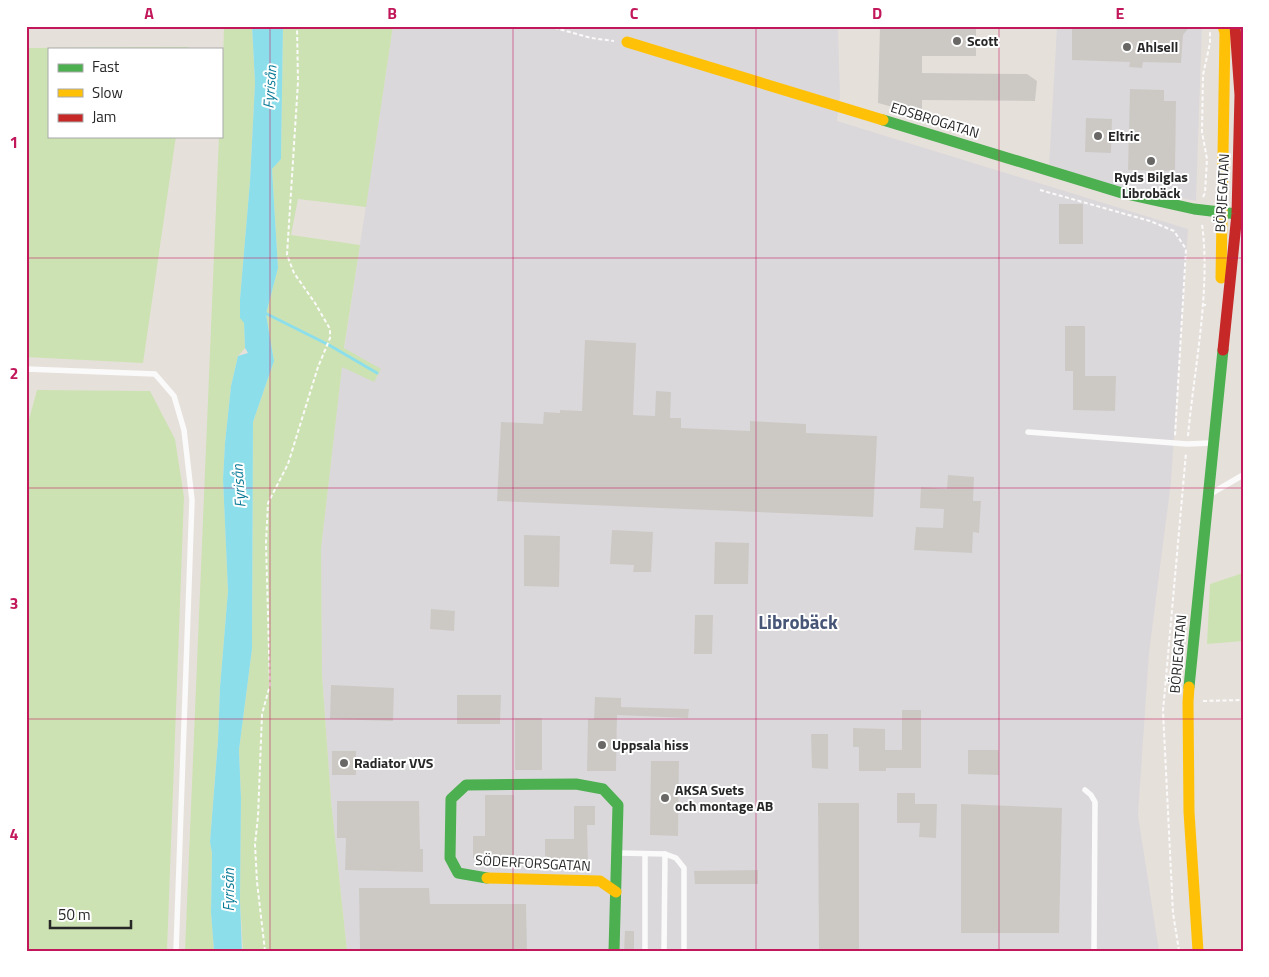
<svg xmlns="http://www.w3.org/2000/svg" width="1269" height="977" font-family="'Titillium Web',sans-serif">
	<rect width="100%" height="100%" fill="#e6e0db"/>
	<g fill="#dbd8db">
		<path d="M393 26H838L840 97 837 121 1188 229 1171 482 1149 653 1138 815 1159 951H347L331 800 322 674 321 549 343 357Z"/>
		<path d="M1057 26H1202L1196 201 1105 184 1049 164Z"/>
	</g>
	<g fill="#cde2b2">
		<path d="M224 26H252L255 83 250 181 240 299 244 323 245 348 238 356 231 386 225 443 223 479 228 591 220 687 218 739 210 842 212 853 211 912 214 951H185L219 136H221Z"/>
		<path d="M283 26H393L366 207 298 199 291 235 360 245 344 348 381 369 374 382 342 367 321 549 322 674 331 800 347 951H243L240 901 241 798 239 750 252 649 253 422 274 361 266 314 278 268 272 169 281 159Z"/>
		<path d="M188 47 187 49H49V136H176L143 363 26 357V48Z"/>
		<path d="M37 390 150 391 175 439 184 497 167 951H26V430Z"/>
		<path d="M1243 573V641L1207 644 1210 584Z"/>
	</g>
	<path fill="#8cdfea" d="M252 26H283L281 159 272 169 278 268 266 314 274 361 253 422 252 649 239 750 241 798 240 901 242 951H214L211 912 212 853 210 842 218 740 220 687 228 591 223 479 225 443 231 386 238 356 248 353 245 348 244 323 240 318V299L250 181 255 83Z"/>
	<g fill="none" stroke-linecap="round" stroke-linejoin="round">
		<path stroke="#8cdfea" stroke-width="3" d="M263 312 329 345 377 373"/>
	</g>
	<g fill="#ccc9c5">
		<path d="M880 26H976V56H922V73L1027 74 1037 81 1035 101 922 100V115L878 103Z"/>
		<path d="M1072 26H1190L1183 35 1181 63 1143 62 1142 68 1129 67 1130 62 1072 60Z"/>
		<path d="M1130 89 1164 90V101H1176L1175 171 1128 170Z"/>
		<path d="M1086 118 1112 119 1111 153 1085 152Z"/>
		<rect x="1059" y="204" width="24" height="40"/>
		<path d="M1065 326H1085V376H1116L1115 411 1073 410V371H1065Z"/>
		<path d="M585 340 636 343 633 415 655 416 656 391 671 392 670 418H681V428L750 431V421L806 424V433L877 436 873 517 497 501 501 422 543 424 544 412 560 413V410L582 411Z"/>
		<path d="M948 475 974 477 973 501H981L979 533 973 532 972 553 914 550 916 527 943 528 944 509 920 508 921 487 947 489Z"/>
		<path d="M612 530 653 532 651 572H633L634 565 610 564Z"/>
		<path d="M524 535 560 536 559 587 524 586Z"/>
		<path d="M715 542 749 543 748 584H714Z"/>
		<path d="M431 609 455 611 454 631 430 629Z"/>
		<path d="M695 615H713L712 654H694Z"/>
		<path d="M331 685 394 688 393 721 330 719Z"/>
		<path d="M457 695H501L500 724H457Z"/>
		<path d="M595 697 621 698V707L689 709 688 718 617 715 616 771H587L588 719H594Z"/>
		<path d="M902 710H921V768H886V771H859V747H853V728L885 729V750H902Z"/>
		<rect x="515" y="718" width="27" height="52"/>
		<path d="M811 734H828V769L812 768Z"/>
		<path d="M968 750H999V775L968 774Z"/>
		<rect x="332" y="751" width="24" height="24"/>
		<path d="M651 761H679L678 836 650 835Z"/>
		<path d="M897 793H915V804H937L936 838 919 837 920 823H897Z"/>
		<path d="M485 795H514V858H473V836H485Z"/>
		<path d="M337 801H419L420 849H423V872L345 870 346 838H337Z"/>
		<path d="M818 803H859V951H819Z"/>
		<path d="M961 804 1062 808 1059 933H961Z"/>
		<path d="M574 806H595V825H587L588 862H545V839H574Z"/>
		<path d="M758 870V884H695L694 871Z"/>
		<path d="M359 888H429L430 904H526L527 951H360Z"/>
		<path d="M625 931H634V951H624Z"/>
	</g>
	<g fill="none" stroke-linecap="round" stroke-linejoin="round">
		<g stroke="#fbfafa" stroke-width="2" stroke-dasharray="4 2.5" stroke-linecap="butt">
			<path d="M548 26 591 38 614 41"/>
			<path d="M1040 190 1150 221 1174 231 1186 249 1175 436"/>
			<path d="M1203 197 1205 193 1207 159 1202 132 1203 75 1210 43V31"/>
			<path d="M1202 305H1208"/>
			<path d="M1188 436C1194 369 1211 290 1202 224"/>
			<path d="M1203 701 1243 700"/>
			<path d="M265 951 257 882 255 844 258 817 262 714 270 685 266 543 268 503 288 464 318 367 330 338V329L315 303 294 273 287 255 298 82 297 26"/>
			<path d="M1179 951 1173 913 1163 711 1186 453"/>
		</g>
		<g stroke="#fbfafa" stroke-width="5.5">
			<path d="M26 369 155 374 174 396 184 430 192 500 176 951"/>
			<path d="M1028 432 1187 444 1211 443"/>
			<path d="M1212 493 1243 475"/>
			<path d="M1085 790 1091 795 1095 802 1094 951"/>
			<path d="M619 853 665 854 664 951"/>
			<path d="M645 854V951"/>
			<path d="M665 854 676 858 684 868V951"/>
		</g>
		<g stroke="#4caf50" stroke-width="11">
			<path d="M883 120 1122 193 1194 209 1237 214"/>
			<path d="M1189 687 1223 350"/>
			<path d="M487 878 458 873 450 858 451 799 466 785 576 784 603 789 618 805 614 951"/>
		</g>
		<g stroke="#ffc107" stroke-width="11">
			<path d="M627 42 883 120"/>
			<path d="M1221 278 1225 33 1223 26"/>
			<path d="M1189 687 1188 702 1189 812 1198 951"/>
			<path d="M487 878 600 881 616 892"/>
		</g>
		<path stroke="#c62828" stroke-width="11" d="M1223 350 1237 214 1240 95 1235 26"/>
	</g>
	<path fill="none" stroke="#c2185b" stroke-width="1" stroke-opacity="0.55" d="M270 26V951M513 26V951M756 26V951M999 26V951M26 258H1243M26 488H1243M26 719H1243"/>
	<g fill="#6a6866" stroke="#fff" stroke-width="2">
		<circle cx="957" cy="41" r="5"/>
		<circle cx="1127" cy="47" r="5"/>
		<circle cx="1098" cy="136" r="5"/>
		<circle cx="1151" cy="161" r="5"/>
		<circle cx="602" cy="745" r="5"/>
		<circle cx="344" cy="763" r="5"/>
		<circle cx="665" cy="798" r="5"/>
	</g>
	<g text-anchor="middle" stroke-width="4" stroke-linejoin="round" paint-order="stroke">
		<g font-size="14" font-weight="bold" fill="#272727" stroke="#fff" text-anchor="start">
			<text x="967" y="46">Scott</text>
			<text x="1137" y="52">Ahlsell</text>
			<text x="1108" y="141">Eltric</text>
			<text x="1151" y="182" text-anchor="middle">Ryds Bilglas<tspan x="1151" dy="16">Librobäck</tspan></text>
			<text x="612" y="750">Uppsala hiss</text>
			<text x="354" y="768">Radiator VVS</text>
			<text x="675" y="795">AKSA Svets<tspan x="675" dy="16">och montage AB</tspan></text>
		</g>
		<g font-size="14" fill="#272727" stroke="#fff">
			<text transform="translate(935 120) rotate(17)" y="5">EDSBROGATAN</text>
			<text transform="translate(1222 193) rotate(-87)" y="5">BÖRJEGATAN</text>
			<text transform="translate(1178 654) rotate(-85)" y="5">BÖRJEGATAN</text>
			<text transform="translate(533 863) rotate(3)" y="5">SÖDERFORSGATAN</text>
		</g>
		<g font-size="15" font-style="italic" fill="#0a7b97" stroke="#fff">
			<text transform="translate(270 87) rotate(-86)" y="5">Fyrisån</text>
			<text transform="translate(239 486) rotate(-94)" y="5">Fyrisån</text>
			<text transform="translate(229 890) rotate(-90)" y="5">Fyrisån</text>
		</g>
		<g font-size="19" font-weight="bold" fill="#475677" stroke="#fff">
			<text x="798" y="629">Librobäck</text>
		</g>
	</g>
	<rect width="1269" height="977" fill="none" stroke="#ffffff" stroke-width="55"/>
	<rect x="48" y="48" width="175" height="90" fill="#ffffff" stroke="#a9a9a9"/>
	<rect x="58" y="64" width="25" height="8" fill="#4caf50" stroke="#a9a9a9"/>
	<text x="92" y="72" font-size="15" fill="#272727">Fast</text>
	<rect x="58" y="89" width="25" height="8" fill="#ffc107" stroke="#a9a9a9"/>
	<text x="92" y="98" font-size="15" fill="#272727">Slow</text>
	<rect x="58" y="114" width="25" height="8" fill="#c62828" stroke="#a9a9a9"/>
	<text x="92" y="122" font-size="15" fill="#272727">Jam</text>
	<path d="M50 920v8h81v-8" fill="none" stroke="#272727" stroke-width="2.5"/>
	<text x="58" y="920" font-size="15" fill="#272727" stroke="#ffffff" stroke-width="4" paint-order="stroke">50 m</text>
	<rect x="28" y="28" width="1214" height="922" fill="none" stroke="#c2185b" stroke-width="2"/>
	<g font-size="16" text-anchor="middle" font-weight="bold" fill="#c2185b">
		<text x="149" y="19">A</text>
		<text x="392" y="19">B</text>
		<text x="634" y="19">C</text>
		<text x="877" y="19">D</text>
		<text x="1120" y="19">E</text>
		<text x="14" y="148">1</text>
		<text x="14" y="379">2</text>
		<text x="14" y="609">3</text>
		<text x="14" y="840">4</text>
	</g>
</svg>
